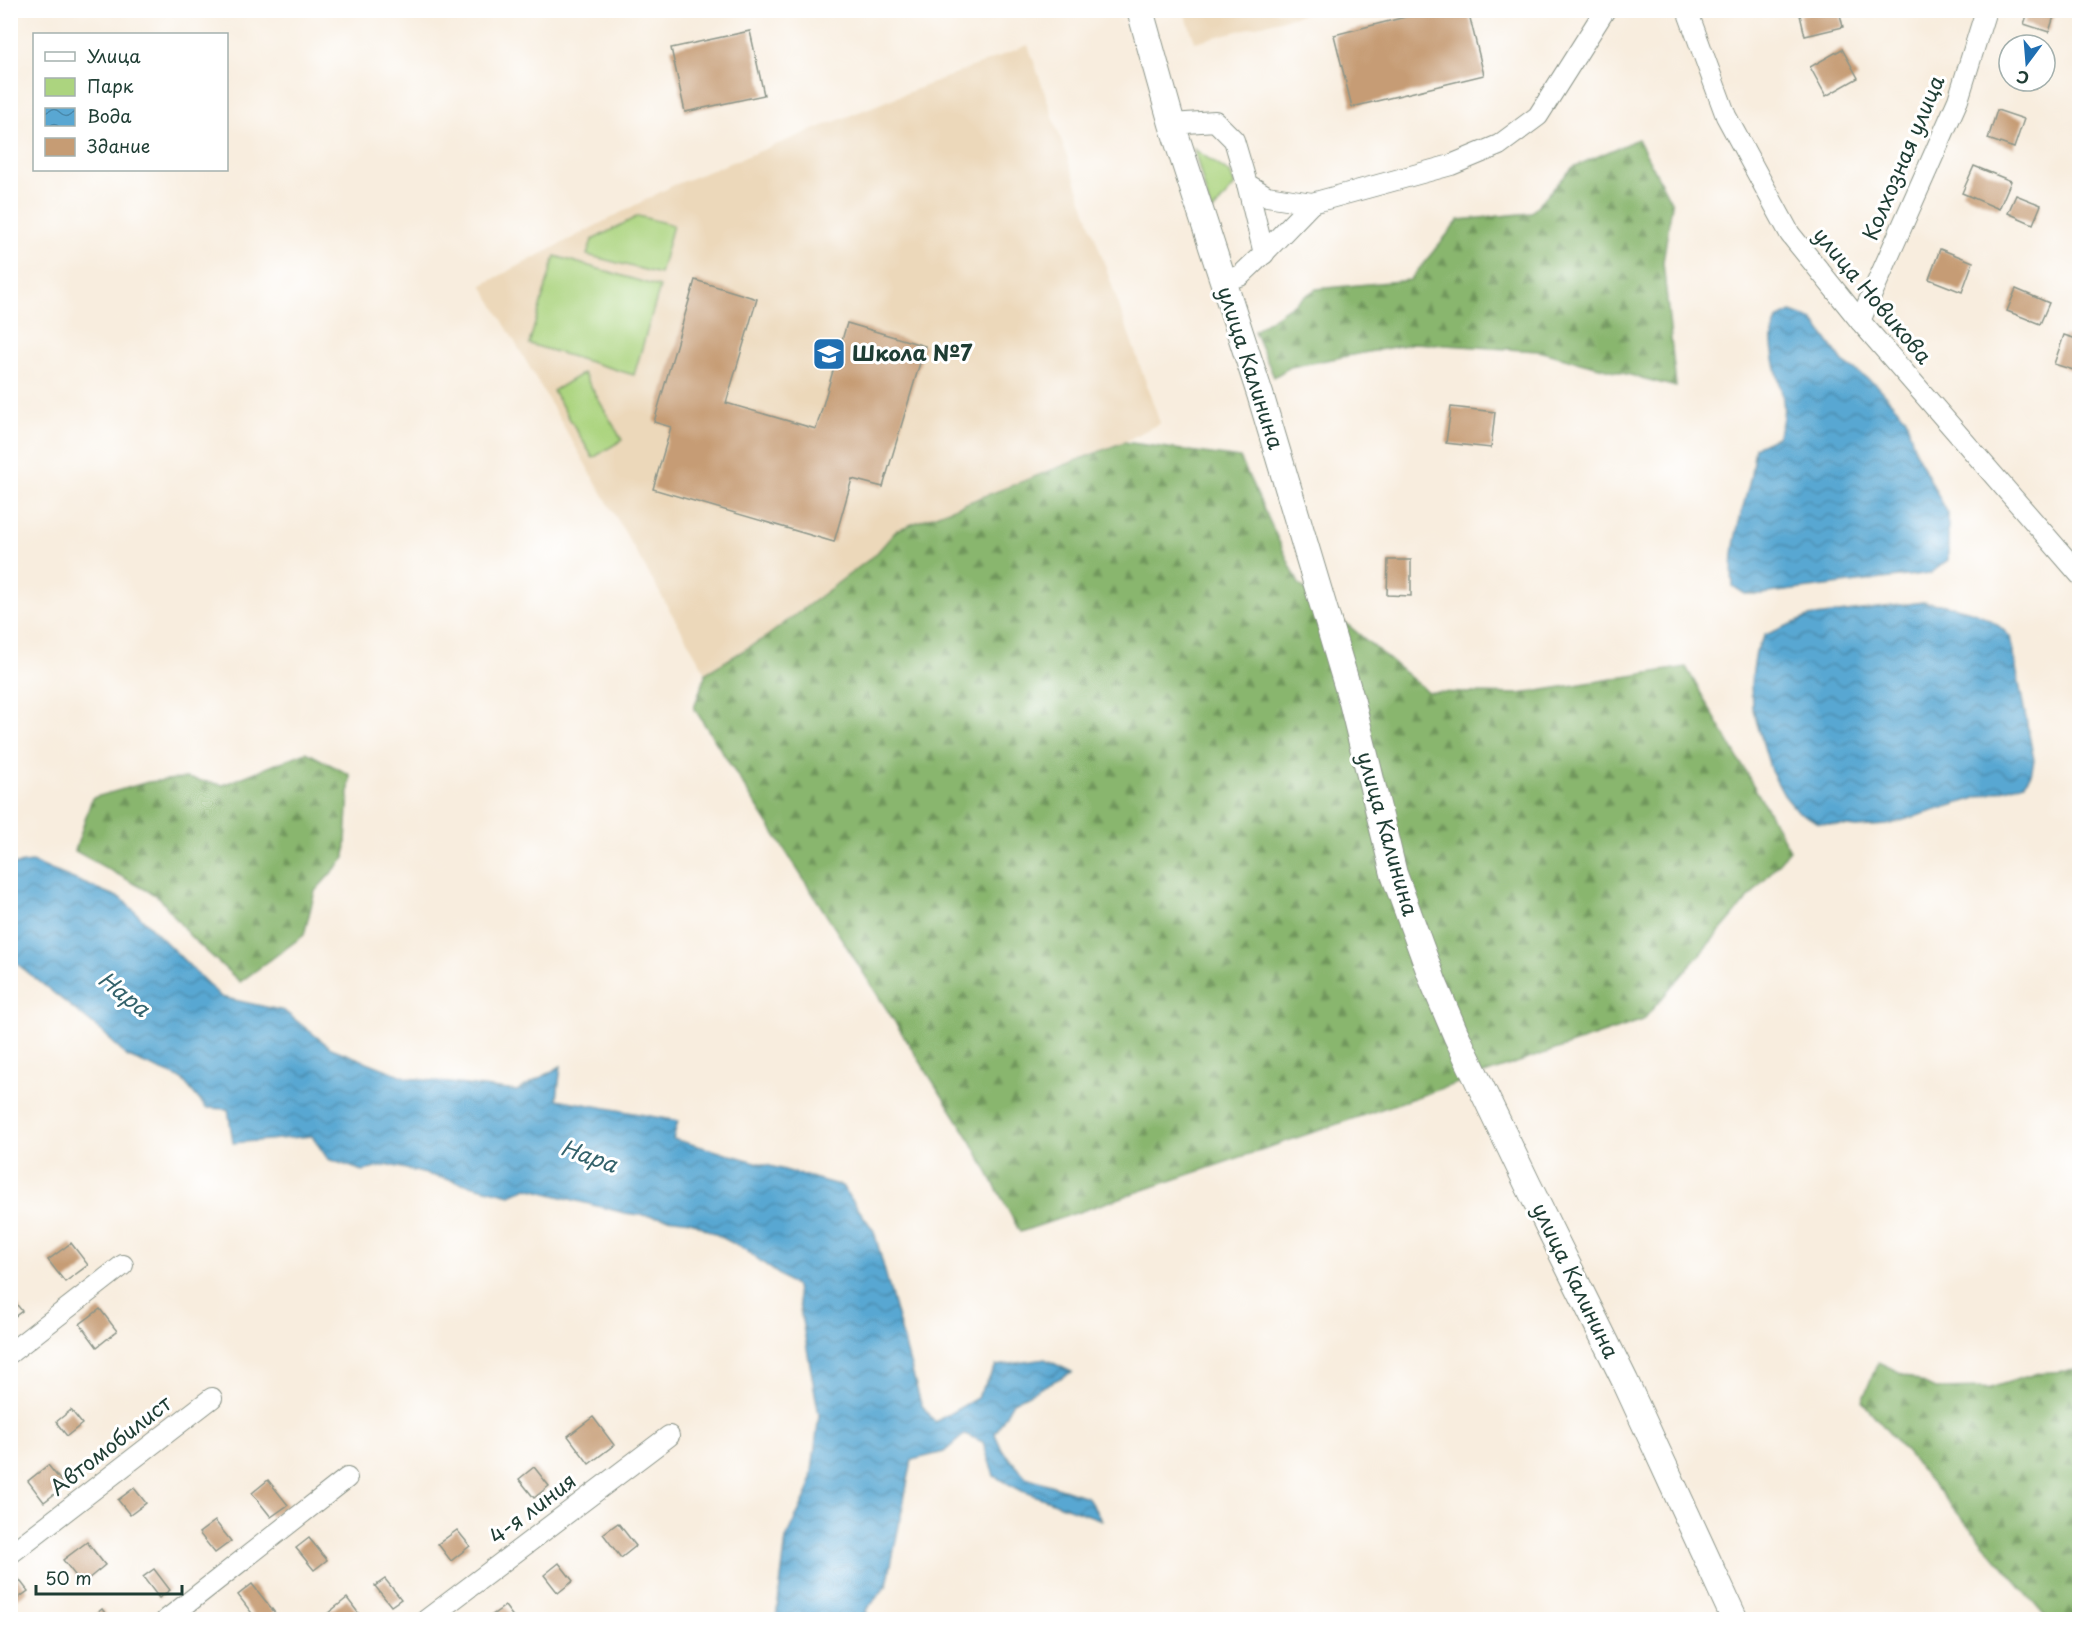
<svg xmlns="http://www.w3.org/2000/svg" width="2090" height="1630" font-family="'Playpen Sans',sans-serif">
	<defs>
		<pattern id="forest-firs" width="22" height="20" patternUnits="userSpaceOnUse" patternTransform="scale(1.5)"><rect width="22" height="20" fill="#89b66e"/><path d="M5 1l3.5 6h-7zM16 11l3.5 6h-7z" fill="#6f955b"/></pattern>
		<pattern id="water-waves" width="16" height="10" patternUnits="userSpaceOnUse" patternTransform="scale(1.5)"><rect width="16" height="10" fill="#59a7d2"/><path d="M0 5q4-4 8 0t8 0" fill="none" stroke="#4989ab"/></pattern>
	</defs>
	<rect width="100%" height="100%" fill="#fff"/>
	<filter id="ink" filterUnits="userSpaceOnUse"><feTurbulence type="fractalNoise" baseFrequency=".0167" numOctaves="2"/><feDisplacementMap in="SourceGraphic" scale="12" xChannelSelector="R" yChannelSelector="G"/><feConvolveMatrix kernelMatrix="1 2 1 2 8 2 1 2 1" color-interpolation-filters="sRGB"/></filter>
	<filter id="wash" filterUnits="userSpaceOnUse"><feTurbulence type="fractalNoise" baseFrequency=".008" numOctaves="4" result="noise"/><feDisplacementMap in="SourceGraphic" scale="24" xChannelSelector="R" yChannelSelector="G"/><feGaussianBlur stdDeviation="1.35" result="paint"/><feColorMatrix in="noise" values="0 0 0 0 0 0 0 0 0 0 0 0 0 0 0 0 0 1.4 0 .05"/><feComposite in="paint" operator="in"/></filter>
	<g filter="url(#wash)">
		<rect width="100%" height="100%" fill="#f8edde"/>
		<g fill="#ecd8ba">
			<path d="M1184 11V10L1315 11 1195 42Z"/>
			<path d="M1028 45 1160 423 1124 442 897 530 875 555 766 637 706 673 482 285 674 185Z"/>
		</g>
		<g fill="#acd47f" stroke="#66885a" stroke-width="1.5">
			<path d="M1194 149 1230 173 1235 185 1214 210 1211 212Z"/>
			<path d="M638 216 673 225 660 274 587 255 592 240Z"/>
			<path d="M555 256 660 287 634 375 529 344Z"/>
			<path d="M583 373 622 440 593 458 553 391Z"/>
		</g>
		<g fill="url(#forest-firs)" stroke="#547a51" stroke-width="1.5">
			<path d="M1638 139 1672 204 1663 262 1676 387 1538 351 1415 343 1290 367 1274 377 1254 331 1316 289 1410 280 1459 220 1531 213 1573 167Z"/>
			<path d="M1124 442 1240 458 1299 584 1428 692 1519 694 1686 667 1790 850 1643 1020 1020 1232 971 1141 694 708 706 673 766 637 875 555 897 530Z"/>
			<path d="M306 752 350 775 345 858 315 891 304 935 240 982 190 936 159 897 75 851 92 798 148 782 186 778 223 785Z"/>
			<path d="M1878 1362 1935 1389 1990 1388 2038 1373 2079 1370V1619H2048L1862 1401Z"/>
		</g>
		<g fill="url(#water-waves)" stroke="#3c7283" stroke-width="1.5">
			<path d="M1791 312 1813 320 1843 362 1875 384 1906 418 1915 451 1948 514V560L1931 573 1761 594H1745L1733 586C1729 547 1740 521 1749 484 1752 472 1753 459 1755 447L1777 437C1794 401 1773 378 1772 342 1771 334 1775 326 1777 319Z"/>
			<path d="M1923 602C1956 606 1988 610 2010 637L2034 760 2031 774 2025 783 1887 825 1856 827 1819 823 1797 811 1784 795 1771 771 1752 706 1751 683 1756 651 1765 635 1808 617Z"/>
			<path d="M32 862 122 899 221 997 284 1011 331 1048 408 1078 517 1091 561 1066 557 1099 678 1121 673 1139 842 1186 874 1231 921 1404 935 1422 977 1398 996 1366 1045 1359 1072 1372 1013 1402 995 1434 1002 1450 1026 1477 1087 1497 1102 1520 1022 1491 994 1476 983 1442 965 1434 944 1452 912 1460 887 1585 866 1610 869 1619H776L786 1539 810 1487 819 1415 796 1287 744 1249 691 1221 624 1213 527 1188 510 1195 390 1165 363 1171 328 1159 312 1136 233 1143 228 1109 206 1108 182 1079 126 1056 104 1033 16 963 11 962V865Z"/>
		</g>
		<g id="blocks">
			<g fill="#c69c74">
				<path d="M1433 10H1468L1484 75 1352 107 1334 35Z"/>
				<path d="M1817 10H1839L1843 27 1805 36 1800 15Z"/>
				<path d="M2029 10H2056L2049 32 2024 24Z"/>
				<path d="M750 31 764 95 685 112 671 48Z"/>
				<path d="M1842 49 1858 78 1826 96 1810 67Z"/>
				<path d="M2011 81H2037L2035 89Z"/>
				<path d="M1997 110 2024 119 2014 148 1988 139Z"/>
				<path d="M1974 166 2011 181 1999 209 1962 193Z"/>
				<path d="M2016 195 2041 205 2033 224 2008 213Z"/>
				<path d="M1940 249 1973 262 1962 292 1929 279Z"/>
				<path d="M695 280 757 299 726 403 816 429 847 323 925 346 883 487 852 479 834 542 653 489 671 427 654 422Z"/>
				<path d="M2016 289 2049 303 2040 324 2007 311Z"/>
				<path d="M2064 335 2080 340V372L2054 364Z"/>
				<path d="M1451 407 1495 412 1491 448 1446 443Z"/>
				<path d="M1388 560H1411V596L1387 595Z"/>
				<path d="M71 1243 88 1265 65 1282 48 1260Z"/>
				<path d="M10 1296 22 1311 10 1320Z"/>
				<path d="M100 1309 117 1331 97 1347 80 1324Z"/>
				<path d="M71 1410 82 1424 67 1436 56 1422Z"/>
				<path d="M593 1417 614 1445 589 1464 568 1436Z"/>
				<path d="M48 1465 65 1486 44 1502 28 1481Z"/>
				<path d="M534 1467 549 1486 534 1498 519 1479Z"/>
				<path d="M268 1480 288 1505 271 1517 252 1493Z"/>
				<path d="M134 1488 146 1503 130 1515 118 1500Z"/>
				<path d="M215 1521 231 1541 215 1553 199 1533Z"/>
				<path d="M618 1523 636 1546 621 1558 603 1534Z"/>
				<path d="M457 1530 470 1546 451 1561 438 1544Z"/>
				<path d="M309 1538 327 1560 314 1570 296 1548Z"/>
				<path d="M87 1542 105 1565 82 1584 63 1560Z"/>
				<path d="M559 1563 573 1581 558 1593 544 1575Z"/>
				<path d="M154 1569 170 1590 159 1598 143 1577Z"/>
				<path d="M14 1573 28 1591 17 1599 10 1591V1576Z"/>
				<path d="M385 1579 401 1599 391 1606 375 1586Z"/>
				<path d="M252 1584 275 1613 267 1620H257L238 1595Z"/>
				<path d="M347 1598 359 1614 352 1620H331L327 1614Z"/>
				<path d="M505 1606 514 1618 512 1620H493L491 1616Z"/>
				<path d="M102 1609 110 1620H94L92 1617Z"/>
			</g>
		</g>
	</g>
	<g filter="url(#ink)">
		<use href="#blocks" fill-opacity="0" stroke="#8c9589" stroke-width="1.5"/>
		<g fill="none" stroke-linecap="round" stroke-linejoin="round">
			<g stroke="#8c9589" stroke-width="22">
				<g id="minor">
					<path d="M1687 10 1726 116 1790 234 1860 321 2080 575"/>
					<path d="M1172 124 1215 121 1234 140 1247 184 1267 196 1312 203 1451 165 1499 145 1538 116 1605 10"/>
					<path d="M1247 184 1264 254"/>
					<path d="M1222 280 1240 276 1261 256 1312 203"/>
					<path d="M1860 321 1958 100 1986 10"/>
					<path d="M10 1353 123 1265"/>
					<path d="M10 1554 212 1398"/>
					<path d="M166 1620 347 1478"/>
					<path d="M426 1620 669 1436"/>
				</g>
			</g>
			<g stroke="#8c9589" stroke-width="28">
				<path id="tertiary" d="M1140 10 1172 124 1260 394 1352 702 1394 874 1433 981 1456 1035 1528 1185 1625 1381 1735 1620"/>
			</g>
			<use href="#minor" stroke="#fff" stroke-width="20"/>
			<use href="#tertiary" stroke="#fff" stroke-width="26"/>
		</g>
	</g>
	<defs>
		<g id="school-square" transform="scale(1.725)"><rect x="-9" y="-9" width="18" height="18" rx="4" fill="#1f6fb2" stroke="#fff"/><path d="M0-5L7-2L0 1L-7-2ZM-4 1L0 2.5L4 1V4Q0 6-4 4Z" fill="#fff"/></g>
	</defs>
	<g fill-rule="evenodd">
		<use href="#school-square" x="829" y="354"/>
	</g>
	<g text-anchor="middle" stroke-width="6" stroke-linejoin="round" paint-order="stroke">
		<g font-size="21" fill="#1f3d34" stroke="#fff">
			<text transform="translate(1904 158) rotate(-67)" y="7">Колхозная улица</text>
			<text transform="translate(1872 296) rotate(50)" y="7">улица Новикова</text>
			<text transform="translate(1250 368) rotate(72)" y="7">улица Калинина</text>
			<text transform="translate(1387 834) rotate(74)" y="7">улица Калинина</text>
			<text transform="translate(1575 1281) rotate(64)" y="7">улица Калинина</text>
			<text transform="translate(111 1446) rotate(-38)" y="7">Автомобилист</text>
			<text transform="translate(533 1509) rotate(-37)" y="7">4-я линия</text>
		</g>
		<g font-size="21" font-weight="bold" fill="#1f3d34" stroke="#fff" text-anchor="start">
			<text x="852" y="361">Школа №7</text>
		</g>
		<g font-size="22" font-style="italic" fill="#33626b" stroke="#fff">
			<text transform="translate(124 994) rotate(38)" y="8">Нара</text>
			<text transform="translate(589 1156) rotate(19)" y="8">Нара</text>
		</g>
	</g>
	<rect width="2090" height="1630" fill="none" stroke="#fff" stroke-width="36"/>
	<rect x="33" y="33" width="195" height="138" fill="#ffffff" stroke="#a5b1ae" stroke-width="1.5"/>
	<rect x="45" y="52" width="30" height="9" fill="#ffffff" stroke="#a5b1ae" stroke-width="1.5"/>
	<text x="87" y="63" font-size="18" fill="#1f3d34">Улица</text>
	<rect x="45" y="78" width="30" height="18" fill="#acd47f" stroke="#a5b1ae" stroke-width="1.5"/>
	<text x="87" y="93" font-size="18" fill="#1f3d34">Парк</text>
	<rect x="45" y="108" width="30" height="18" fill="url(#water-waves)" stroke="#a5b1ae" stroke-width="1.5"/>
	<text x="87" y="123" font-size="18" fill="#1f3d34">Вода</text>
	<rect x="45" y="138" width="30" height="18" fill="#c69c74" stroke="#a5b1ae" stroke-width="1.5"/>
	<text x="87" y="153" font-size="18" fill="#1f3d34">Здание</text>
	<g transform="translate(2027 63) rotate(196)"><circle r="28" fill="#ffffff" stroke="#a5b1ae" stroke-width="1.5"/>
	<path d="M0-4.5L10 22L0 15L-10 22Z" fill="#1f6fb2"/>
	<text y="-9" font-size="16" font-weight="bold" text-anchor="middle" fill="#1f3d34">С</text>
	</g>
	<path d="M36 1585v9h146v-9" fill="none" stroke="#1f3d34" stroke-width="3"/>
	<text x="45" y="1585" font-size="18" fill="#1f3d34" stroke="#ffffff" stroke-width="4.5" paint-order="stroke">50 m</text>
</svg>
